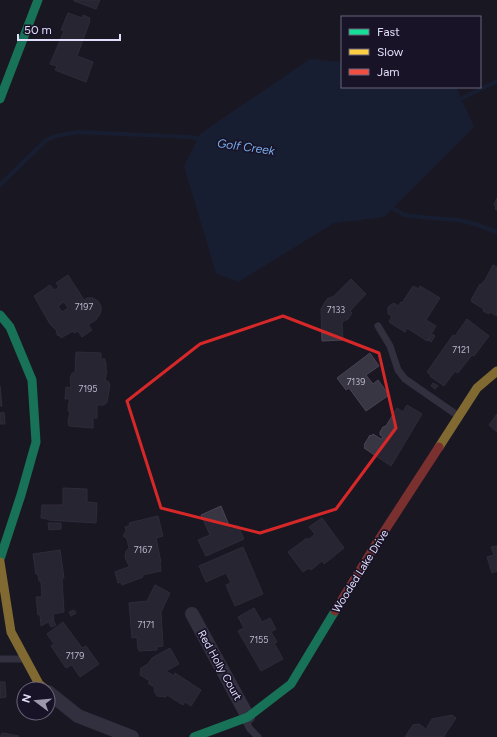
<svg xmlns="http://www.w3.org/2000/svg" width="497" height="737" font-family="Figtree,sans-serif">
	<rect width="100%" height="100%" fill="#1a1722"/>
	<path fill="#182646" d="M310 59 342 62V87H456L474 127 384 217 334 223 238 282 216 273 184 166 200 134Z"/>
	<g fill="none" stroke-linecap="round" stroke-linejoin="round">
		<g stroke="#182646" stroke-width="4">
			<path d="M458 100 497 81"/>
			<path d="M0 185 46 140 56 136 78 132 190 137 202 140"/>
			<path d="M388 205 404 215 431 218 458 220 472 223 497 232"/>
		</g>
	</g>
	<g fill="#393643" stroke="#484354" fill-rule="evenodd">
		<path d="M74 0H100L96 9 74 1Z"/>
		<path d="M68 13 82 18 83 15 90 18 89 21H90L77 56 93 62 86 82 55 70 57 66 50 64 64 31 61 30Z"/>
		<path d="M497 198V210L495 209 496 206 494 205Z"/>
		<path d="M493 265 497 267V316L490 312 489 314 483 311 484 309 472 302 471 300 480 284 481 285 483 282H484Z"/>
		<path d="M68 275 84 300 87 298H93L98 301 101 306V311L99 316 96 318 97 319 88 325 92 330 82 337 78 331 74 333 73 331 61 338 59 335 58 336 56 332 57 331 50 324 34 296 50 285 54 290 59 287 56 283ZM64 302 68 308 62 312 58 306Z"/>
		<path d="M351 279 366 294 350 311 352 313 348 319 342 322 343 340 322 341 321 309 327 299 334 296Z"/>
		<path d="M413 286 419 289 420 286 440 298 426 320 436 326 427 341 407 328 405 332 389 322 392 316 388 314V307L394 303 398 306 401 302 402 303Z"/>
		<path d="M467 319 489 336 474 356 472 355 458 373 455 371 444 386 430 376 431 375 427 372 453 335 455 336Z"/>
		<path d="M433 334 435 336 431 342 428 340Z"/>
		<path d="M76 352 101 353V359H105V363H106V371H107L105 381H108L110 385 107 402 104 405H97V418H93V428L69 426 68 422 70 411H68L69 401H70V399H65L66 387 71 388 70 377H71L72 373H75Z"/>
		<path d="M370 353 379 366 366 375 373 384 378 380 389 395 366 411 349 388 346 390 337 378Z"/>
		<path d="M433 383 438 386 435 389 431 386Z"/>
		<path d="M0 386 2 406H0Z"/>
		<path d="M407 405 422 414 391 466 364 448 365 446 364 445 370 435 371 436 373 434 381 439 383 437 380 435V432L383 427 386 426 397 408 403 412Z"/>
		<path d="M4 412 5 424H0V413Z"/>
		<path d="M497 414V432L489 425Z"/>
		<path d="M63 488 87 489V502L97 503 96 523 48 520V519L41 518 42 505H63Z"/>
		<path d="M221 506 231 530 238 526 244 539 206 556 198 540 210 535 201 515Z"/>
		<path d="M158 516 163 536 156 538 161 562H160L161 571 142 575 143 577 122 585 121 582 118 583 115 572 125 568H127L129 566 125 558 126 551 129 548 127 539 123 536 126 531 125 527 130 525 129 523Z"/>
		<path d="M322 518 344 548 324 564 322 561 311 570 309 568 303 572 288 552 307 538 308 540 315 534 309 527Z"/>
		<path d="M48 523H61V529L49 530Z"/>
		<path d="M497 546V571L492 573 487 557 494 555 491 547Z"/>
		<path d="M243 547 263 594 235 606 226 585 231 583 226 573 206 582 199 566Z"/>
		<path d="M60 550 64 578H62L64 612 53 614 54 619 41 626 40 615H38L36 597H42L41 581H39L38 574H36L33 554Z"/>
		<path d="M155 585 170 593 161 612 163 646 157 647V650L139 651V649H138L137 637 132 638 129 603 147 601Z"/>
		<path d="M254 608 262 622 270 618 276 629 271 632 277 642 274 643 283 659 261 671 238 631 244 628 238 617Z"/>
		<path d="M74 610 76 613 71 616 69 612Z"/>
		<path d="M53 620 56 625 51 627 49 623Z"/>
		<path d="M63 622 82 648 86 646 99 664 80 677 72 665 66 668 51 646 54 644 47 634Z"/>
		<path d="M170 648 179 664 166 671 174 676 175 673 201 690 191 706 185 702 183 705 167 695 166 697 157 696 154 690 155 688 148 683 150 681 140 675 141 668 148 664 152 658Z"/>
		<path d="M0 682H5L6 697 0 698Z"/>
		<path d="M452 715 456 718 444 736V737H405L413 725 419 724 426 729 432 719Z"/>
		<path d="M2 733 19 736 18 737H0Z"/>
	</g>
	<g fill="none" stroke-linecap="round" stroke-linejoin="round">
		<g stroke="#504d61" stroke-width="7">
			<path d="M378 326 390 346 398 370 405 379 457 415"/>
			<path d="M0 659H23"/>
			<path d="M245 720 250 729 258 737"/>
		</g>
		<g stroke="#504d61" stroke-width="14">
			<path d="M192 614 248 717"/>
			<path d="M48 692 78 716 132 737"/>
		</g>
		<g stroke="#16e098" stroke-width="9">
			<path d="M0 99 38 0"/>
			<path d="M0 315 10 327 32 380 36 442 21 495 0 559"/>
			<path d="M194 737 248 717 291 684 335 611"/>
		</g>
		<g stroke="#ffcf43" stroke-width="9">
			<path d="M439 447 477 388 497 371"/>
			<path d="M0 562 11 632 39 684 45 689"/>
		</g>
		<path stroke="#f24e42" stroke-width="9" d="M335 611 376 544 439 447"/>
	</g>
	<path d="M0 0H497V737H0ZM283 316 379 353 396 428 336 509 260 533 161 508 127 401 200 344Z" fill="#1a1722" fill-opacity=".55" fill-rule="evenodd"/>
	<path fill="none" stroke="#d62828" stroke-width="3" stroke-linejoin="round" d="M283 316 379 353 396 428 336 509 260 533 161 508 127 401 200 344Z"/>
	<g text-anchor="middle" stroke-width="3.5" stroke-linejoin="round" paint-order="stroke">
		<g font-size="9" fill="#b8b3cc">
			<text x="84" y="310">7197</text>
			<text x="336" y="313">7133</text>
			<text x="461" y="353">7121</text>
			<text x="356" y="385">7139</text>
			<text x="88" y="392">7195</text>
			<text x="143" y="553">7167</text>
			<text x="146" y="628">7171</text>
			<text x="259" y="643">7155</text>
			<text x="75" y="659">7179</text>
		</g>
		<g font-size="11" fill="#e2ddfa" stroke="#181326">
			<text transform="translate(360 571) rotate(-58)" y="4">Wooded Lake Drive</text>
			<text transform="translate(220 665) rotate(61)" y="4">Red Holly Court</text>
		</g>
		<g font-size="12" font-style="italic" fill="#78aded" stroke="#181326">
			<text transform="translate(246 147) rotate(8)" y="4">Golf Creek</text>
		</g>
	</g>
	<rect x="341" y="16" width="140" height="72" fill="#181326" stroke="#69647b"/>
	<rect x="349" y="29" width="20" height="6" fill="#16e098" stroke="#69647b"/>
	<text x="377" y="36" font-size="12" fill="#e2ddfa">Fast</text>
	<rect x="349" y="49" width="20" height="6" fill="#ffcf43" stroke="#69647b"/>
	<text x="377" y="56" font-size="12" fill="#e2ddfa">Slow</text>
	<rect x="349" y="69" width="20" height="6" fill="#f24e42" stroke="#69647b"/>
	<text x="377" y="76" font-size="12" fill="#e2ddfa">Jam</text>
	<g transform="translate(36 701) rotate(286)"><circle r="19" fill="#181326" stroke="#69647b"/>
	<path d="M0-3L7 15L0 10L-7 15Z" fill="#9c98ae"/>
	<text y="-6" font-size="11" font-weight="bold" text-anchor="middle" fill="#e2ddfa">N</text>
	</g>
	<path d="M18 34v6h102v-6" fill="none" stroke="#e2ddfa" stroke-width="2"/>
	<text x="24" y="34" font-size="12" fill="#e2ddfa" stroke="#181326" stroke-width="3" paint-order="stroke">50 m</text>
</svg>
